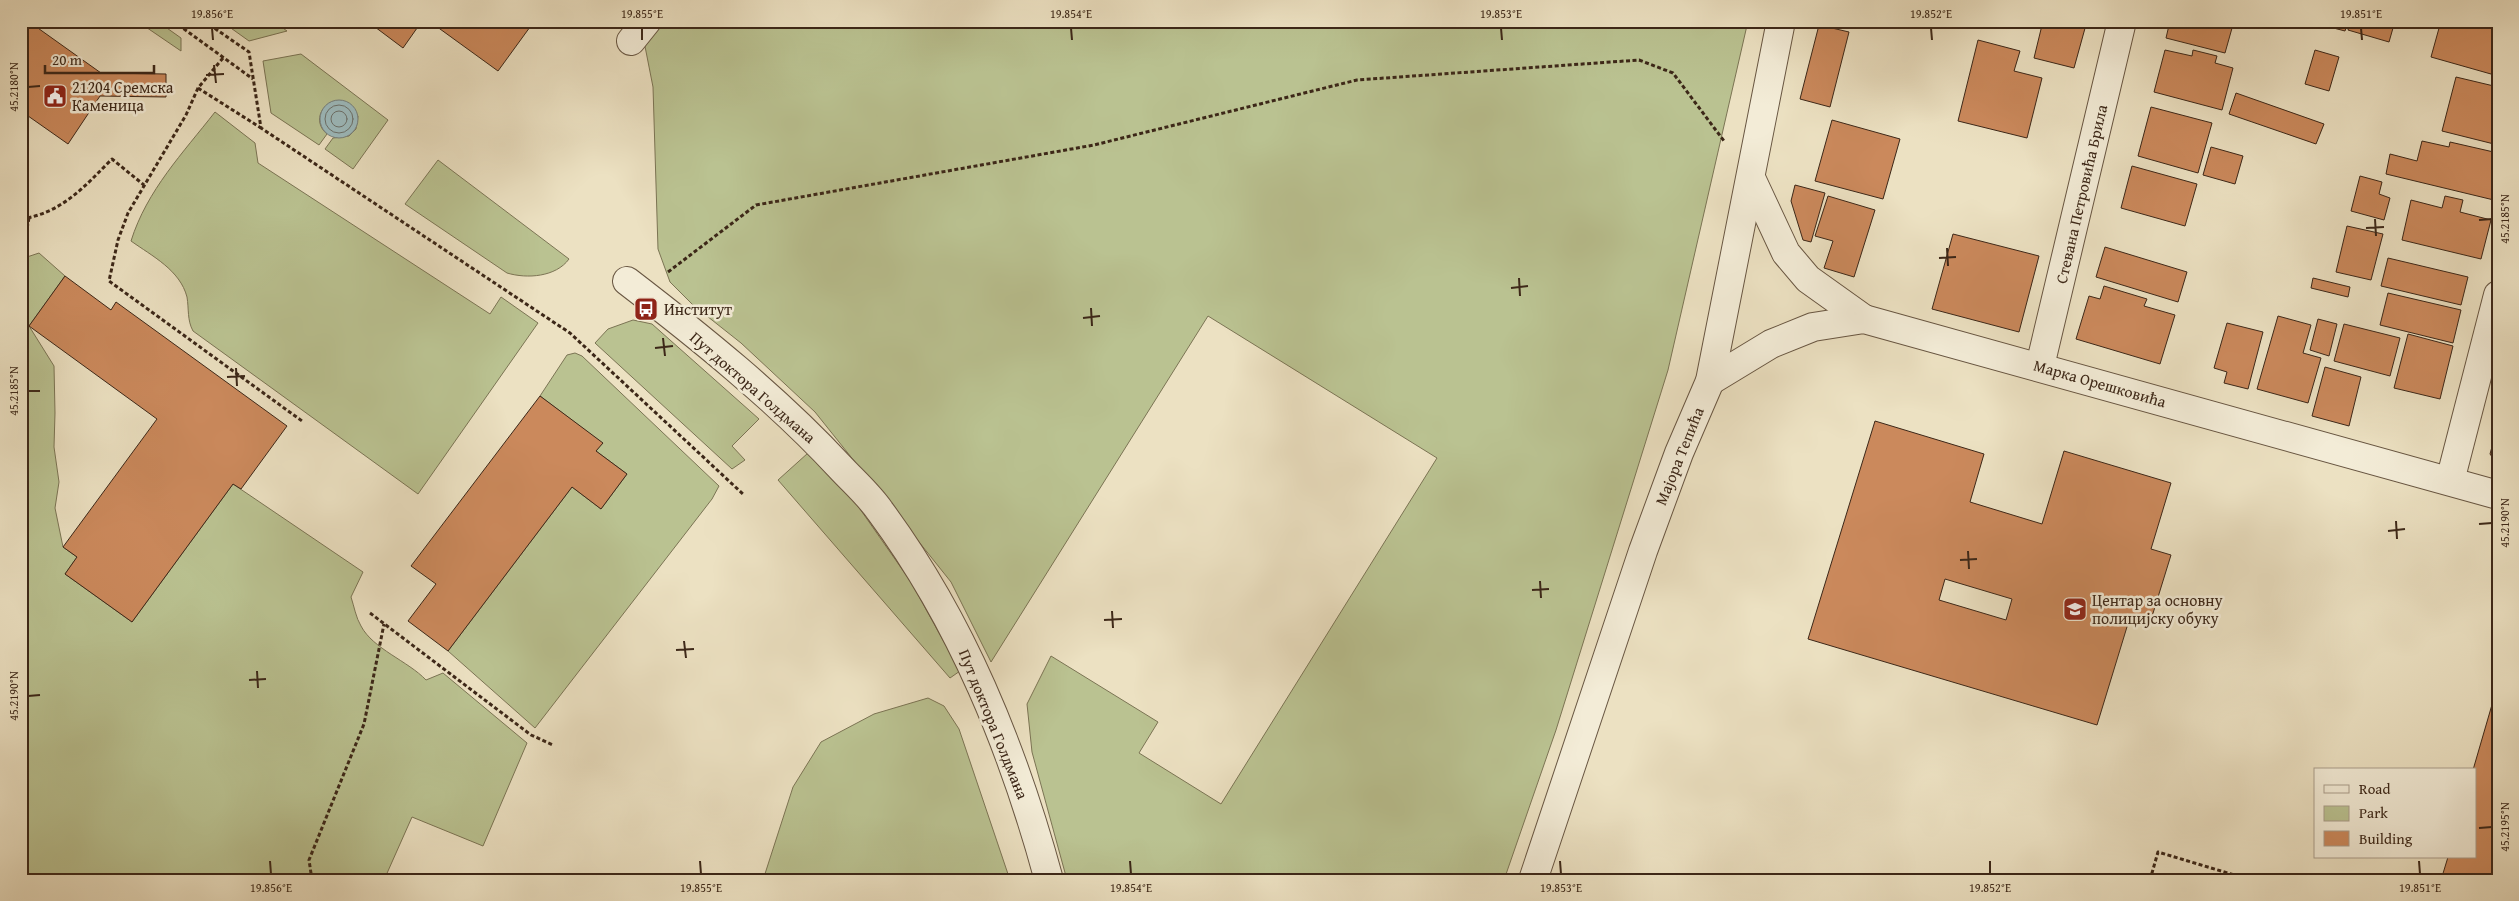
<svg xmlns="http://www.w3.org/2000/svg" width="2519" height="901" font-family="'Gentium Book Plus',serif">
	<rect width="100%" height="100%" fill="#ece1c2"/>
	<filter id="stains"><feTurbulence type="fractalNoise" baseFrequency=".004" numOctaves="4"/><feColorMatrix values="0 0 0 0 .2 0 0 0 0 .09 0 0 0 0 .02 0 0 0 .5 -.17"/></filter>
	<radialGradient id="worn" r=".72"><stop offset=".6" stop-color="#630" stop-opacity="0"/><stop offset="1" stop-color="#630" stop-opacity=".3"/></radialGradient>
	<g fill="#bac291" stroke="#7b7454">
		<path d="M137 21H157L181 38V51Z"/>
		<path d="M221 21H273L287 31 249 41Z"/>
		<path d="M640 21H1748L1668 370 1556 730 1504 880H1067L1032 752 1027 704 1051 656 1158 722 1139 753 1221 804 1437 458 1208 316 991 662 951 582 815 412 741 343 693 305 670 282 658 249 653 87Z"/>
		<path d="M301 54 388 120 353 169 325 149 333 138 349 136 356 129 358 116 342 101C323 99 311 121 327 134L319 145 271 113 263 61Z"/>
		<path d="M215 112 255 143 258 163 490 314 501 297 538 323 418 494 193 331C187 320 189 309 187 297 180 270 152 256 131 241 147 190 183 153 215 112Z"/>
		<path d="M438 160 569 259C556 277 527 279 507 273L405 204Z"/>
		<path d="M39 253 65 276 29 326 54 366 55 413 54 447 59 482 55 508 63 547 77 557 65 574 132 622 233 484 363 572 351 597C354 606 356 618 361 626 373 649 408 661 426 680L443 673 527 743 483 846 412 817 384 880H21V259Z"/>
		<path d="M633 320 652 324 759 419 732 446 745 460 732 469 595 343 608 329Z"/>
		<path d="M575 353 582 356 719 486 712 499 535 728 448 651 572 487 601 509 627 474 596 451 602 443 540 396 567 355Z"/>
		<path d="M808 453 853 499 911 582 960 671 950 678 778 480Z"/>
		<path d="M928 698 944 706 959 729 1010 880H763L793 787 821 742 874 714Z"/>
	</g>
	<circle fill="#9dbbbe" stroke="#76807c" cx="339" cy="119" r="19"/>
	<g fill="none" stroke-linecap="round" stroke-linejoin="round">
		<g stroke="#6c716b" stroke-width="1">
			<circle cx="339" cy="119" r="14"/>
			<circle cx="339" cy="119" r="8"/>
		</g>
	</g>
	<g fill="#cb895c" stroke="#3c2718" fill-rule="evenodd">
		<path d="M21 21H28L101 73 166 74V97L100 96 68 144 21 111Z"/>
		<path d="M367 21H422L403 48Z"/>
		<path d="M429 21H522L530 27 498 71Z"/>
		<path d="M2043 21H2087L2074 68 2034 58Z"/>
		<path d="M2170 21H2234L2225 53 2166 38Z"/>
		<path d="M2323 21H2348L2345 31 2322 25Z"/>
		<path d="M2351 21H2395L2389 42 2348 30Z"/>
		<path d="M2441 21H2498V76L2431 57Z"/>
		<path d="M1819 25 1849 32 1830 107 1800 99Z"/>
		<path d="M1978 40 2020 51 2014 71 2042 78 2027 138 1958 121Z"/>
		<path d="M2165 50 2192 56 2193 50 2217 56 2215 63 2233 68 2222 110 2154 92Z"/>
		<path d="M2315 50 2339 57 2329 91 2305 84Z"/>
		<path d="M2456 77 2498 87V145L2442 131Z"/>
		<path d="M2236 93 2324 124 2316 144 2229 114Z"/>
		<path d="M2151 107 2212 123 2198 173 2138 156Z"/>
		<path d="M1832 120 1900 139 1883 199 1815 181Z"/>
		<path d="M2422 141 2449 147 2450 142 2498 153V201L2386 174 2390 154 2417 161Z"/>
		<path d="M2211 147 2243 156 2235 184 2203 175Z"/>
		<path d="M2132 166 2197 184 2185 226 2121 208Z"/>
		<path d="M2360 176 2382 182 2379 194 2390 198 2384 220 2351 211Z"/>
		<path d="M1795 185 1825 193 1811 242 1803 240 1791 201Z"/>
		<path d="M1828 196 1875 210 1854 277 1824 268 1833 241 1815 236Z"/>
		<path d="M2445 196 2463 200 2460 212 2491 220 2481 259 2402 240 2411 200 2442 208Z"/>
		<path d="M2347 226 2383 234 2371 280 2336 272Z"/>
		<path d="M1953 234 2039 256 2019 332 1932 309Z"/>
		<path d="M2105 247 2187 272 2178 302 2096 277Z"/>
		<path d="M2388 258 2468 277 2461 305 2381 286Z"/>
		<path d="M65 276 111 310 116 302 287 426 241 489 233 484 132 622 65 574 77 557 63 547 157 419 29 326Z"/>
		<path d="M2313 278 2350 287 2348 297 2311 288Z"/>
		<path d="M2104 286 2147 299 2144 306 2175 315 2160 364 2076 339 2089 296 2100 299Z"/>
		<path d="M2388 293 2461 310 2453 343 2380 325Z"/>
		<path d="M2278 316 2311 325 2303 353 2321 358 2308 403 2257 389Z"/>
		<path d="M2318 319 2337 324 2329 356 2310 350Z"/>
		<path d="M2227 323 2263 332 2248 389 2224 383 2227 372 2214 368Z"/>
		<path d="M2344 324 2400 338 2390 376 2334 361Z"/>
		<path d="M2408 334 2453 346 2440 399 2394 388Z"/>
		<path d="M2325 367 2361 377 2349 426 2312 416Z"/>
		<path d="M540 396 603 443 596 451 627 474 601 509 572 487 448 651 408 621 436 584 411 566Z"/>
		<path d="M1875 421 1984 454 1970 502 2042 524 2064 451 2171 483 2151 549 2171 555 2150 623 2130 617 2097 725 1808 639ZM1945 579 2012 599 2006 620 1939 600Z"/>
		<path d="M2498 425V465L2490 454Z"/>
		<path d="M2498 684V880H2441L2448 857H2475V770H2473Z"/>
	</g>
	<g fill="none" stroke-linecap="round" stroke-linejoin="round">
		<g stroke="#685642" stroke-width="30">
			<g id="minor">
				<path d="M631 41 647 21"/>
				<path d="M1751 178 1786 253 1808 279 1864 319"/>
				<path d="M627 281C700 337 777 399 840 467 853 481 869 495 880 511 962 622 1013 748 1049 880"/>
				<path d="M2040 366 2122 21"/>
				<path d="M1710 381 1771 344 1813 327 1864 319 2498 495"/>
				<path d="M2450 481 2498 295"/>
				<path d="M1533 880 1643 551 1679 453 1710 381 1781 21"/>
			</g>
		</g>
		<g stroke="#3c2718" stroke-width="3" stroke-dasharray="4 2.5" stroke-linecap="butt">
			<path d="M173 21 253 79"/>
			<path d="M204 21 249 52 261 128 570 333 744 495"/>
			<path d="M223 58 198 88 186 115 128 213 118 240 109 281 302 421"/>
			<path d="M198 88 261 128"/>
			<path d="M21 219C62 213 84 187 112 159L144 185"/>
			<path d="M21 260 29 218"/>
			<path d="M668 272 756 205 1094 145 1357 80 1639 60 1673 73 1724 141"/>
			<path d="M370 613 531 735 553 745"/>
			<path d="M312 880 309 860 364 724 384 624"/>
			<path d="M2150 880 2158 852 2251 880"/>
		</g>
		<use href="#minor" stroke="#f3ecd7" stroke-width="28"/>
	</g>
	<path fill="none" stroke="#3c2718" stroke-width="2" d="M212 28 213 40M642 28V40M1071 28 1072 40M1501 28 1502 40M1931 28 1932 40M2361 28 2362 40M214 65 216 83M206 75 224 74M28 87 40 86M2375 219 2376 236M2479 220 2492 219M2366 228 2384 227M1947 248 1948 266M1939 258 1956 257M1519 278 1520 296M1511 288 1528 286M1091 308 1092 326M1083 318 1100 316M663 338 665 356M655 348 673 346M236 368 237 386M227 377 245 376M28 391H40M2396 521 2397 539M2479 524 2492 523M2388 531 2405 529M1968 551 1969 569M1960 560 1977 559M1540 581 1541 598M1532 590 1549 589M1112 611 1113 628M1104 620 1122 619M684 641 686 658M676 650 694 649M257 671 258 688M249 680 266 679M28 696 40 695M2479 828 2492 827M270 861 271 874M700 861 701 874M1130 861 1131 874M1560 861 1561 874M1990 861V874M2419 861 2420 874"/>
	<defs>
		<g id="civic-square" transform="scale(1.25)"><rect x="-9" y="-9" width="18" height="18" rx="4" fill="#8f2418" stroke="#f3ecd7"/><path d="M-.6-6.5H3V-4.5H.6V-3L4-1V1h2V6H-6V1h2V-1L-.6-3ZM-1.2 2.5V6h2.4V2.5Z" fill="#fff"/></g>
		<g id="bus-square" transform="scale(1.25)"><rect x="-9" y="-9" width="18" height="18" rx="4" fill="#8f2418" stroke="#f3ecd7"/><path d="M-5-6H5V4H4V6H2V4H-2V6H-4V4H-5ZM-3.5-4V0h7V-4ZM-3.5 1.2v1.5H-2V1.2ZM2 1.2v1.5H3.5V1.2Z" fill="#fff"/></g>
		<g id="school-square" transform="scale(1.25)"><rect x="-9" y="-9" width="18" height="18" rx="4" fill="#8f2418" stroke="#f3ecd7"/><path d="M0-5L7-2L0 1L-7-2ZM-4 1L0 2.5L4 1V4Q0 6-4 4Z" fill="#fff"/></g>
	</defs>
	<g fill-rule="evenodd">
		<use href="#civic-square" x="55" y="96"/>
		<use href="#bus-square" x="646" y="309"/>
		<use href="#school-square" x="2075" y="609"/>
	</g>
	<g text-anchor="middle" stroke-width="5" stroke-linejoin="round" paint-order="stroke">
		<g font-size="16" fill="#3c2718" stroke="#f3ecd7" text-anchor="start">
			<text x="72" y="93">21204 Сремска<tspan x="72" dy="18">Каменица</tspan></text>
			<text x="664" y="315">Институт</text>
			<text x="2092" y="606">Центар за основну<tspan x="2092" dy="18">полицијску обуку</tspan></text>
		</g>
		<g font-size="16" fill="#3c2718" stroke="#f3ecd7">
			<text transform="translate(2081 194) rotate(-77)" y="6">Стевана Петровића Брила</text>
			<text transform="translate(2100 383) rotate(16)" y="6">Марка Орешковића</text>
			<text transform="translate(753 387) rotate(41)" y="6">Пут доктора Голдмана</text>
			<text transform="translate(1679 456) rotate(-68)" y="6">Мајора Тепића</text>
			<text transform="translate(994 724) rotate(68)" y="6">Пут доктора Голдмана</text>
		</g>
	</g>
	<rect width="2519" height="901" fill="none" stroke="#ece1c2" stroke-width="55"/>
	<rect x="2314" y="768" width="162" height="90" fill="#f3ecd7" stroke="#aa9d8b"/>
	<rect x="2324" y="785" width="25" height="8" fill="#f3ecd7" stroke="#aa9d8b"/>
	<text x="2359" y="794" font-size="15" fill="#3c2718">Road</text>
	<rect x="2324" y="806" width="25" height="15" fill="#bac291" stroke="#aa9d8b"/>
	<text x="2359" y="818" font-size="15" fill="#3c2718">Park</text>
	<rect x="2324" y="831" width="25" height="15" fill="#cb895c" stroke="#aa9d8b"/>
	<text x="2359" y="844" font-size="15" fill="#3c2718">Building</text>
	<path d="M45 65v8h109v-8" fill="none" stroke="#3c2718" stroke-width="2.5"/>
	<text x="52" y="65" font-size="15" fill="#3c2718" stroke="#f3ecd7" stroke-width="4" paint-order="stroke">20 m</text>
	<rect x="28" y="28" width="2464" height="846" fill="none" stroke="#3c2718" stroke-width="2"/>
	<g font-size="12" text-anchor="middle" fill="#3c2718">
		<text x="212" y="18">19.856°E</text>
		<text x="642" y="18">19.855°E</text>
		<text x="1071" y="18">19.854°E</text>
		<text x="1501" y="18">19.853°E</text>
		<text x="1931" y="18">19.852°E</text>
		<text x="2361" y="18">19.851°E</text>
		<text transform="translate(14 87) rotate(-90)" y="4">45.2180°N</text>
		<text transform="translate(2505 219) rotate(-90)" y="4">45.2185°N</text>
		<text transform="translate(14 391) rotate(-90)" y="4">45.2185°N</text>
		<text transform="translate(2505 523) rotate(-90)" y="4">45.2190°N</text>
		<text transform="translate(14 696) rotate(-90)" y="4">45.2190°N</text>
		<text transform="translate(2505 827) rotate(-90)" y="4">45.2195°N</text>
		<text x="271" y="892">19.856°E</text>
		<text x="701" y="892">19.855°E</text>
		<text x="1131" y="892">19.854°E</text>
		<text x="1561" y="892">19.853°E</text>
		<text x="1990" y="892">19.852°E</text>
		<text x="2420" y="892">19.851°E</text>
	</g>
	<rect width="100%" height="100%" filter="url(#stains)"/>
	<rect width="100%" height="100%" fill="url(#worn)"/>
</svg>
